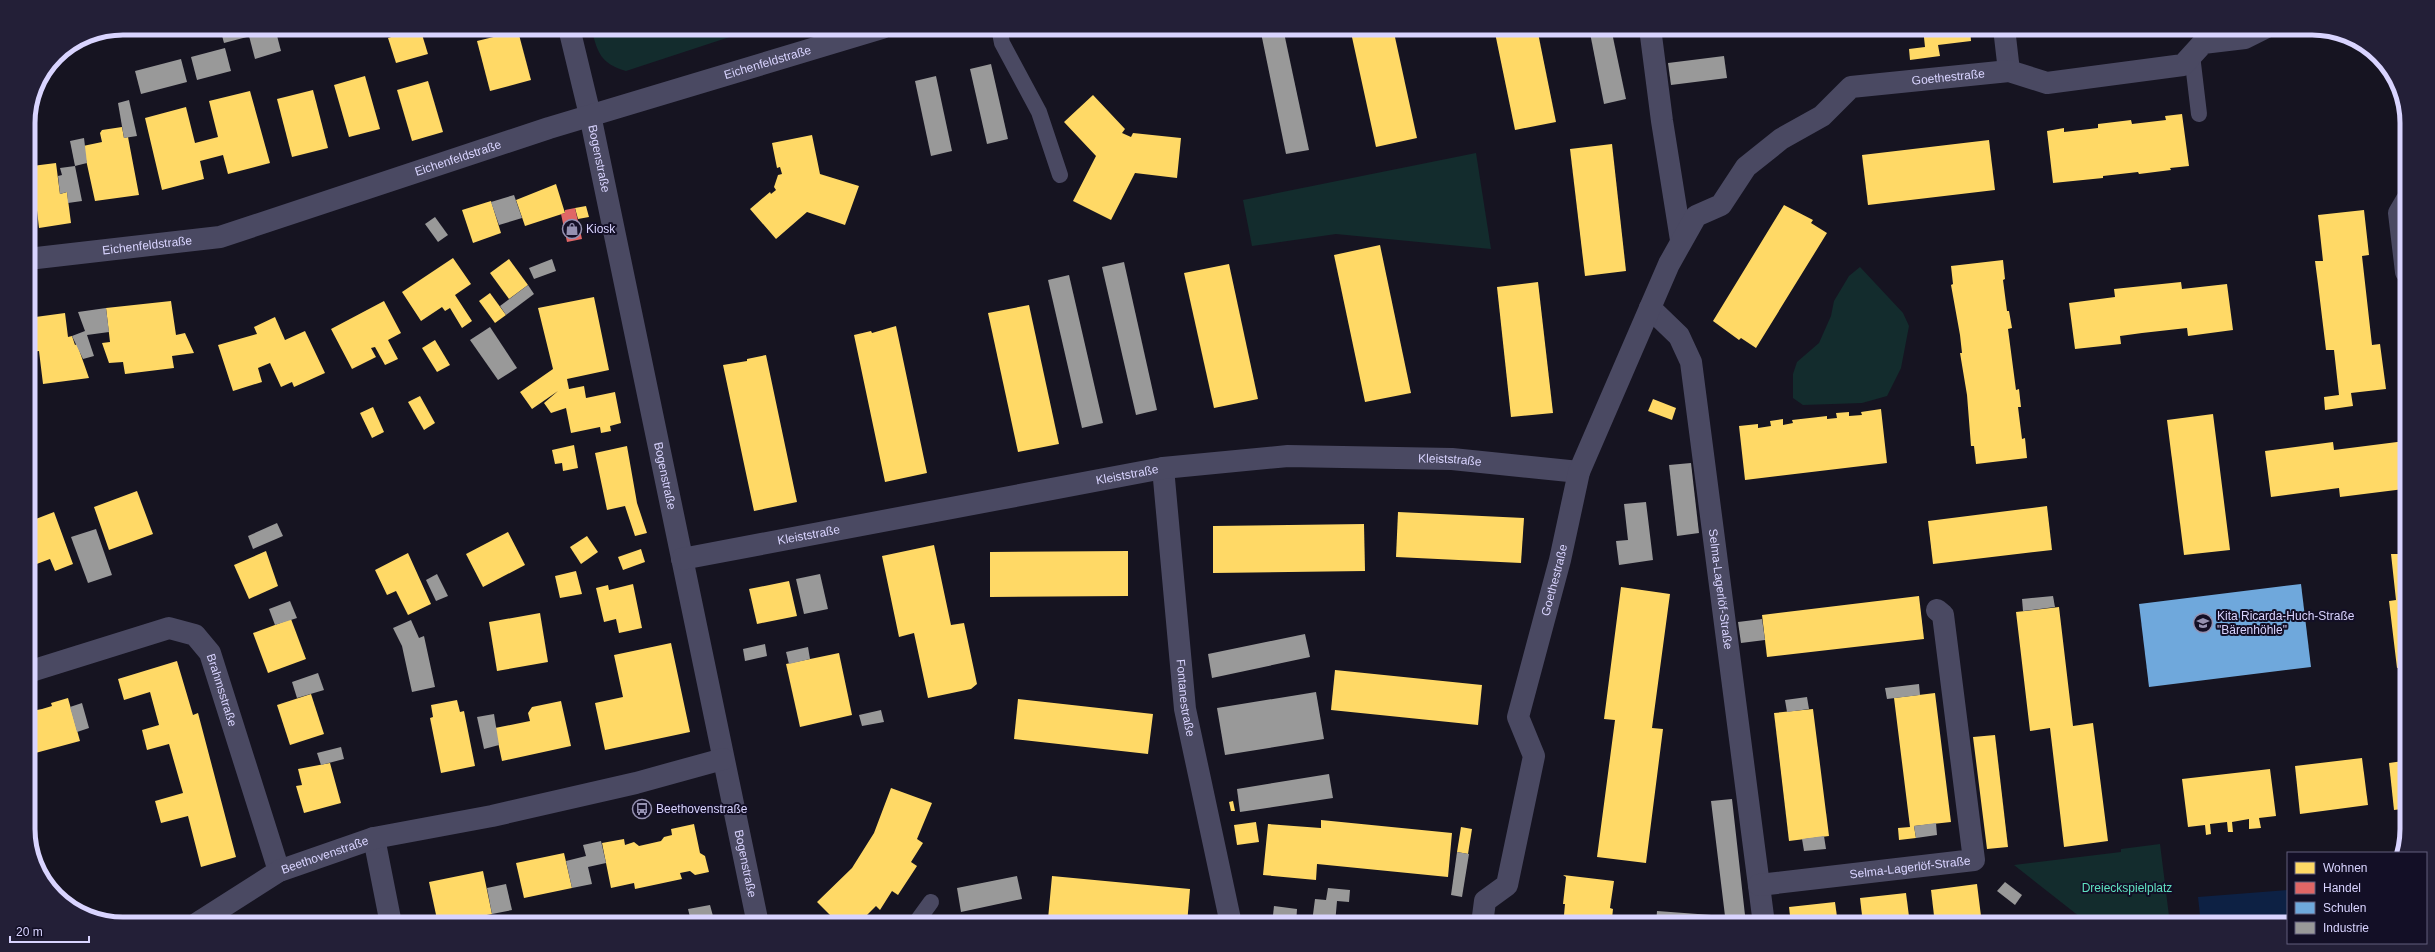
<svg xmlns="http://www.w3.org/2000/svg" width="2435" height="952" font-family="Helvetica,sans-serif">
	<rect width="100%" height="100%" fill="#161421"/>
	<g fill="#132c2d">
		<path d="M591 28H757L626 71C600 63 598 53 591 28Z"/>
		<path d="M1476 153 1491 249 1336 234 1252 246 1243 200Z"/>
		<path d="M1860 267 1903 313 1909 326 1901 368 1887 396 1862 403 1803 405 1793 398V374L1797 362 1819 343 1831 316 1834 301 1849 276Z"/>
		<path d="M2160 844 2170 924H2089L2014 865 2121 852V849Z"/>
	</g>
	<path fill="#0d2144" d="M2288 890V924H2201L2198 897Z"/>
	<g fill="#ffd966">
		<path d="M420 28 428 54 396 63 388 38Z"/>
		<path d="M1350 28H1393L1417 138 1376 147Z"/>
		<path d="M1494 28H1537L1556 122 1515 130Z"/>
		<path d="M1923 28H1970L1971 41 1938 45 1940 56 1910 60 1909 49 1925 47Z"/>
		<path d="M518 31 531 80 490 91 477 41Z"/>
		<path d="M365 76 380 129 349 137 334 85Z"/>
		<path d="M428 81 443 132 412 141 397 90Z"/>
		<path d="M313 90 328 148 292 157 277 99Z"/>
		<path d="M250 91 270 163 228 174 223 155 200 161 204 179 162 190 145 118 186 107 195 143 218 137 209 101Z"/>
		<path d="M1093 95 1125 129 1122 133 1131 137 1133 133 1181 138 1177 178 1135 173 1111 220 1073 201 1096 156 1064 122Z"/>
		<path d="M2182 114 2189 166 2170 168 2171 170 2139 174 2138 172 2103 176V178L2053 183 2047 131 2064 128V132L2098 128V124L2131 120 2132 124 2166 120 2165 116Z"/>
		<path d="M122 127 124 138 128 137 139 195 95 201 83 146 102 142 100 133 102 130Z"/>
		<path d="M812 135 820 174 859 186 845 225 807 212 776 239 750 209 770 192 771 194 776 190 774 187 778 175 782 174 780 167 777 168 772 143Z"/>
		<path d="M1989 140 1995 190 1868 205 1862 155Z"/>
		<path d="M1612 144 1626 271 1585 276 1570 149Z"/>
		<path d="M56 163 60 194 67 192 71 223 39 228 32 166Z"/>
		<path d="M556 184 565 213 525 226 516 200Z"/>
		<path d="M491 201 501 233 473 243 462 210Z"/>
		<path d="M1784 205 1813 220 1811 223 1827 233 1756 348 1741 338 1739 340 1713 321Z"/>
		<path d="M586 206 589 217 578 219 575 208Z"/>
		<path d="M2364 210 2369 255 2362 256 2372 345 2380 344 2386 389 2351 393 2353 406 2325 410 2324 397 2339 395 2334 350H2326L2318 284 2315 261H2323L2318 215Z"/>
		<path d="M1380 245 1411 393 1365 402 1334 255Z"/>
		<path d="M453 258 471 284 455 295 472 321 462 328 450 308 445 311 442 307 421 321 402 292Z"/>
		<path d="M509 259 528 285 509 299 490 273Z"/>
		<path d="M2003 260 2005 279 2003 280 2007 311H2009L2012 328 2008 329 2016 390 2019 389 2021 407H2018L2022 439 2025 438 2027 458 1976 464 1974 446H1971L1967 395 1960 353H1962L1960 335 1951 285 1953 284 1951 266Z"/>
		<path d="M1229 264 1258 399 1214 408 1184 273Z"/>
		<path d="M1538 282 1553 413 1511 417 1497 287Z"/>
		<path d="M2181 282 2182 289 2227 284 2233 330 2188 336 2187 328 2142 333 2120 336 2121 344 2075 349 2069 303 2115 297 2114 289Z"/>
		<path d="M490 293 506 315 495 323 479 301Z"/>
		<path d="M594 297 609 370 567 379 569 389 584 386 586 398 615 392 621 423 610 426 611 431 601 433 600 427 571 433 566 408 551 413 544 403 558 391 532 409 520 392 553 369 538 308Z"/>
		<path d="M171 301 176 335 185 333 194 353 172 356 174 368 125 374 123 362 109 363 102 343 110 342 106 308Z"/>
		<path d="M384 301 401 333 388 340 398 359 385 365 375 347 371 348 376 357 352 369 331 329Z"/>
		<path d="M1029 305 1059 444 1018 452 988 313Z"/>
		<path d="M65 313 68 337 72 336 75 345 77 344 89 378 43 384 39 351 32 352 28 318Z"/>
		<path d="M275 317 285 340 305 331 325 373 294 387 292 382 281 387 270 363 258 368 262 382 233 391 218 345 257 334 254 327Z"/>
		<path d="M896 326 927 473 885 482 854 335 871 331 872 333Z"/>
		<path d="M435 340 450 365 437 372 422 348Z"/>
		<path d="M766 355 797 502 754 511 723 365 747 361V359Z"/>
		<path d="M420 396 435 423 424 430 408 402Z"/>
		<path d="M1653 399 1676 408 1672 420 1648 411Z"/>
		<path d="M373 407 384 432 372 438 360 413Z"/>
		<path d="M1881 409 1887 463 1745 480 1739 426 1758 424V428L1771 426 1770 421 1783 419V425L1793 423 1792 420 1827 416V419L1837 418 1836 413 1849 412V416L1862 415 1861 412Z"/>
		<path d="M2213 414 2230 550 2184 555 2167 420Z"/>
		<path d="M2405 441 2404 489 2340 497 2339 488 2271 497 2265 451 2333 442 2334 450Z"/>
		<path d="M574 445 578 468 563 471 562 463 555 464 552 450Z"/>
		<path d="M627 446 637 503 647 533 635 536 625 506 607 510 595 453Z"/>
		<path d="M137 491 153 534 109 550 94 507Z"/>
		<path d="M2047 506 2052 550 1933 564 1928 521Z"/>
		<path d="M54 512 73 564 55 571 50 559 34 565 28 549V522Z"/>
		<path d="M1398 512 1524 518 1521 563 1396 557Z"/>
		<path d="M1364 524 1365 571 1213 573V526Z"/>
		<path d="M508 532 525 565 483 587 466 554Z"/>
		<path d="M587 536 598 552 581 564 570 547Z"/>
		<path d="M934 545 951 625 964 623 977 684 971 689 928 698 914 633 899 637 882 556Z"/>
		<path d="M641 549 645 562 623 570 618 557Z"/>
		<path d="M266 551 278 586 249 599 234 565Z"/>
		<path d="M1128 551V596L990 597V552Z"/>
		<path d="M408 553 431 604 408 615 396 591 387 595 375 570Z"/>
		<path d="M2391 554H2404L2403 667 2397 668 2389 601 2396 600Z"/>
		<path d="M576 571 582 594 560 598 555 576Z"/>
		<path d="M789 581 797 616 757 624 749 589Z"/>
		<path d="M633 584 642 628 619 633 616 619 604 622 596 588 608 585 609 590Z"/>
		<path d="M1621 587 1670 594 1652 728 1663 729 1646 863 1597 857 1615 720 1604 719Z"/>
		<path d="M1919 596 1924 639 1767 657 1762 615Z"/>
		<path d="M2059 607 2073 726 2093 723 2108 841 2064 847 2050 728 2030 731 2016 612Z"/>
		<path d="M540 613 548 662 497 671 489 622Z"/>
		<path d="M291 619 306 659 268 673 253 633Z"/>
		<path d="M671 643 690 732 605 750 595 703 623 697 614 655Z"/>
		<path d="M839 653 852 715 800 727 786 664Z"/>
		<path d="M177 661 193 715 198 713 236 857 201 867 188 816 161 823 155 801 183 793 169 744 147 750 142 730 159 725 150 692 124 700 118 679Z"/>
		<path d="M1335 670 1482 685 1478 725 1331 710Z"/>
		<path d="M1935 693 1951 822 1914 826 1916 838 1899 840 1898 828 1910 827 1894 698Z"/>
		<path d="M311 694 324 734 290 745 277 705Z"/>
		<path d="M68 698 80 741 28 755V709L31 708 32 711 42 709 52 706 51 703Z"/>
		<path d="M1018 699 1153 714 1148 754 1014 739Z"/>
		<path d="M457 700 460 712 464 711 475 766 441 773 430 718 433 717 431 705Z"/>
		<path d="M561 701 571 746 502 761 495 728 530 721 528 713 532 707Z"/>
		<path d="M1813 709 1829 836 1789 841 1774 713Z"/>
		<path d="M1995 735 2008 847 1987 849 1973 737Z"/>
		<path d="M2362 758 2368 805 2300 814 2295 766Z"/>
		<path d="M2403 761 2402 809 2394 810 2389 763Z"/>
		<path d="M330 763 341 803 304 813 296 786 302 785 298 769Z"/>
		<path d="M2270 769 2276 816 2259 818 2261 828 2249 829V819L2232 822 2233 832H2228L2227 822 2210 824 2211 834 2206 835 2205 825 2188 827 2182 779Z"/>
		<path d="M891 788 932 803 917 839 923 843 911 862 917 866 898 895 892 891 880 910 876 906 858 924H839L817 902 852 868 874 833Z"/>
		<path d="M1233 801 1235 811H1231L1229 802Z"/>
		<path d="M1321 820 1452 833 1448 877 1317 864 1316 880 1263 875 1268 824 1321 828Z"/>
		<path d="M1256 822 1259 842 1237 845 1234 825Z"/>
		<path d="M694 824 700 853 705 856 709 872 695 875 690 871 680 873 682 879 635 889 634 883 611 888 602 843 624 839 625 845 634 842 639 846 661 841 664 837 672 835 671 829Z"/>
		<path d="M1461 827 1472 829 1468 854 1457 852Z"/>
		<path d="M564 853 572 888 524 898 516 863Z"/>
		<path d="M483 871 492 914 438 924 429 882Z"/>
		<path d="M47 875 52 890 48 887 44 876Z"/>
		<path d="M1563 875 1614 881 1610 908 1613 909 1612 919H1615L1614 924H1567L1568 916 1564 915 1565 904H1563L1566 877Z"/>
		<path d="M1052 876 1190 889 1187 924H1104L1048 919Z"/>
		<path d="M1977 884 1982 924H1935L1931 890Z"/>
		<path d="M1906 893 1910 924H1863L1860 898Z"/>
		<path d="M1835 902 1838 924H1791L1789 907Z"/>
		<path d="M342 915 344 924H304V923Z"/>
		<path d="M718 915 720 924H699L698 919Z"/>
		<path d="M296 916 298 924H282L281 919Z"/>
	</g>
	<path fill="#e06666" d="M575 208 582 239 567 242 561 214 565 213V210Z"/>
	<path fill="#6fa8dc" d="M2301 584 2311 667 2149 687 2139 604Z"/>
	<g fill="#999">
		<path d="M220 28H245L247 37 224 43Z"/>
		<path d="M275 28 281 51 255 59 249 36Z"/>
		<path d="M501 28H523V30L503 35Z"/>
		<path d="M1260 28H1283L1309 150 1286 154Z"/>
		<path d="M1589 28H1611L1626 99 1604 104Z"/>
		<path d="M225 48 231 71 197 80 191 57Z"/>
		<path d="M1724 56 1727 78 1671 85 1668 63Z"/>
		<path d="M181 59 187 82 141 94 135 71Z"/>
		<path d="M991 64 1008 139 987 144 970 69Z"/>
		<path d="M936 76 952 151 931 156 915 81Z"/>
		<path d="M129 100 137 136 124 138 118 103Z"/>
		<path d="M84 138 87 163 75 166 70 141Z"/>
		<path d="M75 166 82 201 68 203 67 192 60 194 58 176 62 175 60 168Z"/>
		<path d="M514 195 522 218 499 225 491 202Z"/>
		<path d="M435 217 448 235 438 242 425 224Z"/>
		<path d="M552 259 556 271 534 279 529 268Z"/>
		<path d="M1124 262 1157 410 1136 415 1102 267Z"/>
		<path d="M1069 275 1103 423 1082 428 1048 280Z"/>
		<path d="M528 285 534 294 506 315 500 306Z"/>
		<path d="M106 308 109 332 87 335 94 356 83 359 72 336 85 331 78 312Z"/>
		<path d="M490 327 517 368 498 380 470 340Z"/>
		<path d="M28 331 30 341H28Z"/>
		<path d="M1691 463 1699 533 1677 536 1669 465Z"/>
		<path d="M1646 502 1653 560 1619 565 1616 541 1628 540 1624 504Z"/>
		<path d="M277 523 283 536 253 549 248 536Z"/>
		<path d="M96 529 112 575 88 583 71 537Z"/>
		<path d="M437 574 448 596 436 601 426 580Z"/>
		<path d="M820 574 828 609 804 614 796 579Z"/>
		<path d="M2053 596 2055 607 2023 611 2022 599Z"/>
		<path d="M290 601 297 618 275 625 269 609Z"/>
		<path d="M1762 619 1765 640 1741 643 1738 622Z"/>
		<path d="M411 620 419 638 424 636 435 687 412 692 402 646 393 628Z"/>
		<path d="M1305 634 1310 657 1212 678 1208 654Z"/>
		<path d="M765 644 767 656 745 661 743 649Z"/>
		<path d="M808 647 810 659 789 664 786 652Z"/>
		<path d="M318 673 324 690 297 698 292 682Z"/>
		<path d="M1919 684 1920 695 1887 699 1885 688Z"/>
		<path d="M1316 692 1324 739 1225 755 1217 708Z"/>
		<path d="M1807 697 1809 709 1787 712 1785 700Z"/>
		<path d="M82 703 89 728 77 732 70 707Z"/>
		<path d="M881 710 884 722 862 726 859 715Z"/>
		<path d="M494 714 499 745 484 749 477 717Z"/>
		<path d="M341 747 344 759 321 765 317 753Z"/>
		<path d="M1329 774 1333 798 1240 812 1237 789Z"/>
		<path d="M1732 799 1746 924H1656L1657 911 1725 916 1711 801Z"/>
		<path d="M1936 823 1937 835 1916 838 1914 826Z"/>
		<path d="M1824 836 1826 849 1804 851 1802 839Z"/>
		<path d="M601 841 606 863 588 867 592 884 572 888 566 861 586 856 583 845Z"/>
		<path d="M1457 852 1469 854 1462 897 1451 895Z"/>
		<path d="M1017 876 1022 899 961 912 957 888Z"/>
		<path d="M2005 882 2022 895 2015 905 1997 891Z"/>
		<path d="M506 884 512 910 492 914 487 888Z"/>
		<path d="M1328 888 1350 890 1349 902 1337 901 1335 924 1312 922 1315 899 1326 900Z"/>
		<path d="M710 905 713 916 698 919 699 924H678L691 921 688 909Z"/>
		<path d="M1274 906 1297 909 1296 924H1272Z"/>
		<path d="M1402 921 1428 923 1427 924H1402Z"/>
	</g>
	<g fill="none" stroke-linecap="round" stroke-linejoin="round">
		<g stroke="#4a4962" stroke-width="16">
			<path d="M999 28 1002 43 1039 112 1060 175"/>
			<path d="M2192 55 2199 114"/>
			<path d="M915 924 931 902"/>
		</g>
		<g stroke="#4a4962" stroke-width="22">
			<path id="s1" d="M569 28 590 115 758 924"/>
			<path d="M1650 28 1662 121 1681 240"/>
			<path d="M2004 28 2009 71"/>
			<path id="s2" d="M28 259 220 237 549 128 882 28"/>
			<path d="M2406 272 2399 213 2406 201"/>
			<path id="s3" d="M1650 308 1679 336 1691 362 1764 924"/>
			<path id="s4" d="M1163 468 1185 709 1231 924"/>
			<path id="s5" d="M682 559 1163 468 1288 456 1452 459 1579 472"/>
			<path id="s6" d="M28 672 169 628 195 635 210 653 279 871"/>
			<path d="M374 838 391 924"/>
			<path id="s7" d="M1759 885 1974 860 1943 615 1937 610"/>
			<path id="s8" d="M196 924 279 871 374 838 492 816 636 783 723 759"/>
			<path id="s9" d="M1482 924 1485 901 1507 885 1534 756 1518 717 1560 560 1579 472 1669 264 1696 216 1721 205 1746 167 1781 139 1822 116 1851 87 2009 71 2047 83 2183 65 2203 43 2245 38 2265 28"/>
		</g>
	</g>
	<defs>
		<g id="shop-ring" transform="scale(1)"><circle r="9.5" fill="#130f26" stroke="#9591b1" stroke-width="1.5"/><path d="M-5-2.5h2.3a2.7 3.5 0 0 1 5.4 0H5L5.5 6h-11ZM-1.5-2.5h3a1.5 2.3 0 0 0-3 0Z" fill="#9591b1"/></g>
		<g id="school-ring" transform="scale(1)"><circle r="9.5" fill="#130f26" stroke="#9591b1" stroke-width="1.5"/><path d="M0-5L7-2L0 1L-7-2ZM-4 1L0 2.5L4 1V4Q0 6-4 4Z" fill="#9591b1"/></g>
		<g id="bus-ring" transform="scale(1)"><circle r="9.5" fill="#130f26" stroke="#9591b1" stroke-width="1.5"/><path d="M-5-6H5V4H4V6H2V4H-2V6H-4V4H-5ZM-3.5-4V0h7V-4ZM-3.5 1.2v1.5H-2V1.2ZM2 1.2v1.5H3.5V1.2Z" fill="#9591b1"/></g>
	</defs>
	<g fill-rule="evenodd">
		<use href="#shop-ring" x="572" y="229"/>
		<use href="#school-ring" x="2203" y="623"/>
		<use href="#bus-ring" x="642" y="809"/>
	</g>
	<g text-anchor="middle" stroke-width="4" stroke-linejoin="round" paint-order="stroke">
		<g font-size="12" fill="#d9d4ff" stroke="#130f26">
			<text dy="4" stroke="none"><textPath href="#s2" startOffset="768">Eichenfeldstraße</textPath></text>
			<text dy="4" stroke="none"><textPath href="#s9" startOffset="1062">Goethestraße</textPath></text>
			<text dy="4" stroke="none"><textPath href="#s2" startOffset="444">Eichenfeldstraße</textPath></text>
			<text dy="4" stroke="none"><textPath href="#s1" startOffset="134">Bogenstraße</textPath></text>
			<text dy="4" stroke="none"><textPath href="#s2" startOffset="120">Eichenfeldstraße</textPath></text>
			<text dy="4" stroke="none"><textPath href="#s5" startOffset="777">Kleiststraße</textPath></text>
			<text dy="4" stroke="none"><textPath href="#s5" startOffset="453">Kleiststraße</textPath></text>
			<text dy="4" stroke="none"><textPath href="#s1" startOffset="458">Bogenstraße</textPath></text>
			<text dy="4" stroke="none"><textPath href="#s5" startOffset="129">Kleiststraße</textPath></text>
			<text dy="4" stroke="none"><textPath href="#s9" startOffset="366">Goethestraße</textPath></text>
			<text dy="4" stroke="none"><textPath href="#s3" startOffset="298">Selma-Lagerlöf-Straße</textPath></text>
			<text dy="4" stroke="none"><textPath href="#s6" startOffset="237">Brahmsstraße</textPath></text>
			<text dy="4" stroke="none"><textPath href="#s4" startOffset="231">Fontanestraße</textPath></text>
			<text dy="4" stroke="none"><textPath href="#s8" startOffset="147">Beethovenstraße</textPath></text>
			<text dy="4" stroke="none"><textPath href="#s1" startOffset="854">Bogenstraße</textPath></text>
			<text dy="4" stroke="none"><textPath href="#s7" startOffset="152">Selma-Lagerlöf-Straße</textPath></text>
		</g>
		<g font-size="12" fill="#d9d4ff" stroke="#130f26" text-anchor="start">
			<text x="586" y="233">Kiosk</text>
			<text x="2217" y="620">Kita Ricarda-Huch-Straße<tspan x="2217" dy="14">"Bärenhöhle"</tspan></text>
			<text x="656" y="813">Beethovenstraße</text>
		</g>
		<g font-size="12" fill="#5fe0c0" stroke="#130f26">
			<text x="2127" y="892">Dreieckspielplatz</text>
		</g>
	</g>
	<path d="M0 0H2435V952H0ZM123 35H2312A88 88 0 0 1 2400 123V829A88 88 0 0 1 2312 917H123A88 88 0 0 1 35 829V123A88 88 0 0 1 123 35Z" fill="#231f37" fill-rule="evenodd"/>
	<path fill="none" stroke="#d9d4ff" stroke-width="5" d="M123 35H2312A88 88 0 0 1 2400 123V829A88 88 0 0 1 2312 917H123A88 88 0 0 1 35 829V123A88 88 0 0 1 123 35Z"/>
	<rect x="2287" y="852" width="140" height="92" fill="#130f26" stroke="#625e7d"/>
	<rect x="2295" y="862" width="20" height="12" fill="#ffd966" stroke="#625e7d"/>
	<text x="2323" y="872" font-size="12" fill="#d9d4ff">Wohnen</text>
	<rect x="2295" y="882" width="20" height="12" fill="#e06666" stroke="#625e7d"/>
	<text x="2323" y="892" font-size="12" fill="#d9d4ff">Handel</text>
	<rect x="2295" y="902" width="20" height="12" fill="#6fa8dc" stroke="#625e7d"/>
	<text x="2323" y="912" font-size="12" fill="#d9d4ff">Schulen</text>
	<rect x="2295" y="922" width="20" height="12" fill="#999999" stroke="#625e7d"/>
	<text x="2323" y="932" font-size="12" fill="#d9d4ff">Industrie</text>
	<path d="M10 936v6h79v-6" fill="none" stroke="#d9d4ff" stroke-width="2"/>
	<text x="16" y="936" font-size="12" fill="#d9d4ff" stroke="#130f26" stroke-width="3" paint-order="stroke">20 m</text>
</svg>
